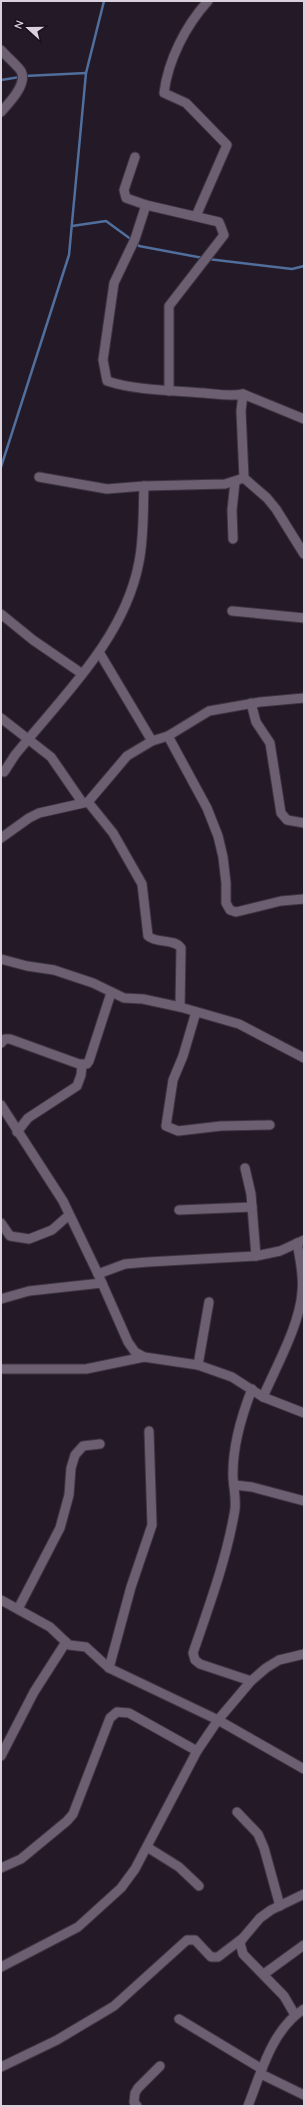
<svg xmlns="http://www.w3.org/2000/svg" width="305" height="2107" font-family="Quicksand,sans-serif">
	<rect width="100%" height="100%" fill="#241927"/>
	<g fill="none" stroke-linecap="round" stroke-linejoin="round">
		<g stroke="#506f9d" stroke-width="2.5">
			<path d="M25 76 86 73"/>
			<path d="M1 80 20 77"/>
			<path d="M72 226 106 221 132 240"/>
			<path d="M136 243 139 246 203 258"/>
			<path d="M208 259 292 269 304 266"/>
			<path d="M1 467 69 255 86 73 104 1"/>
		</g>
		<g stroke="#3e3541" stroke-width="11">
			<g id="minor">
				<path d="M1 50C7 57 16 64 21 71 28 84 9 103 1 112"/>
				<path d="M135 157 124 190 126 198 146 205 135 239 114 283 103 360 107 381C138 391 171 390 204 393 218 394 229 397 243 394L241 411 244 478 267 498 276 509 304 554"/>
				<path d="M146 205 219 222 224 235 169 306V391"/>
				<path d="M196 216 227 145 186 103 164 93C168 60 186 25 208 1"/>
				<path d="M243 394 304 419"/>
				<path d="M39 477 107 489 144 486 225 484 244 478"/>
				<path d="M233 539 232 510 235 482"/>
				<path d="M232 611 304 618"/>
				<path d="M1 614 33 640 81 673"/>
				<path d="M99 652 152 741"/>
				<path d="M251 703 256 722 270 743 281 813 287 820 304 823"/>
				<path d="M1 718 51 757 82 802"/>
				<path d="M168 736 207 808 218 836 223 857 226 883V903L230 910 236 912 281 901 304 899"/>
				<path d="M4 772 15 755C62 697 125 638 139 562 144 537 143 511 144 486"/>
				<path d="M88 802 113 833 142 884 148 936C157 944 174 938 181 948L180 1007"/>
				<path d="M1 838 29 818 39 813 88 802 127 756 152 741 168 736 209 711 260 702 304 698"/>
				<path d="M1 959 27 966 54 970 93 983 124 998 143 999 180 1007 239 1024 304 1058"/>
				<path d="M196 1012 183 1056 173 1080 166 1126 178 1131 221 1126 270 1125"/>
				<path d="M1 1043 5 1039H10L79 1064H87L89 1061 111 993"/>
				<path d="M1 1105 63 1201 98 1274 128 1342 135 1352 144 1357 198 1365 232 1377 263 1397 304 1413"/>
				<path d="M17 1132 28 1118 77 1086 81 1075 82 1065"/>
				<path d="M245 1168 251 1194 256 1256"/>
				<path d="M179 1210 252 1207"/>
				<path d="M1 1223 10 1236 29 1239 52 1230 69 1215"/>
				<path d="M98 1274 125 1264 148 1262 256 1256 280 1251 304 1240"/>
				<path d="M1 1299 29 1291 102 1283"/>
				<path d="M198 1365 209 1302"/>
				<path d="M1 1369H86L144 1357"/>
				<path d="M263 1397C276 1367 300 1324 302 1292 304 1276 300 1259 297 1243"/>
				<path d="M234 1485 252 1487 304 1501"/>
				<path d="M1 1600 50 1627 69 1645 86 1647 109 1668 218 1720 304 1769"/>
				<path d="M18 1609 60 1528 69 1495 71 1468 75 1455 83 1446 100 1444"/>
				<path d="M109 1668 131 1587 152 1525 149 1431"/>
				<path d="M251 1681 200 1664 195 1660 193 1653C209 1606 227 1558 235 1509 236 1499 234 1489 233 1478 232 1448 241 1417 252 1389"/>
				<path d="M1 1756 34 1692 66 1642"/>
				<path d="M237 1812 258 1834 264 1848 280 1906"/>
				<path d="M147 1847 179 1867 199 1886"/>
				<path d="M1 1868 21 1859 67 1821 73 1814 110 1718 117 1712 129 1713 197 1751"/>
				<path d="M243 1938 240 1943 243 1954 284 1996 295 2015"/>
				<path d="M1 1967 78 1927 121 1888 135 1869 197 1751 218 1720 251 1681 266 1668 279 1660 304 1654"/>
				<path d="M264 1974 304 1945"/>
				<path d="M179 2019 262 2069"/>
				<path d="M1 2067 57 2040 114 2006 187 1940H195L211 1957H218L243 1938 260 1918 271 1910 304 1894"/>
				<path d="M261 2074 304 2095"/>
				<path d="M137 2106 134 2102 135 2093 138 2088 160 2066"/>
				<path d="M248 2106C261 2073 272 2029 304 2009"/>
			</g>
		</g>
		<use href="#minor" stroke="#6c5f71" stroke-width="9"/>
	</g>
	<rect width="305" height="2107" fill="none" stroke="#d9d1db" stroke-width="4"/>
	<g transform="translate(28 28) rotate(291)" stroke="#1a101e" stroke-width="3" paint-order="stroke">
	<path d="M0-3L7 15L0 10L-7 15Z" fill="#d9d1db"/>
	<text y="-6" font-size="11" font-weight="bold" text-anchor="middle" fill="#d9d1db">N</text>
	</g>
</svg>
